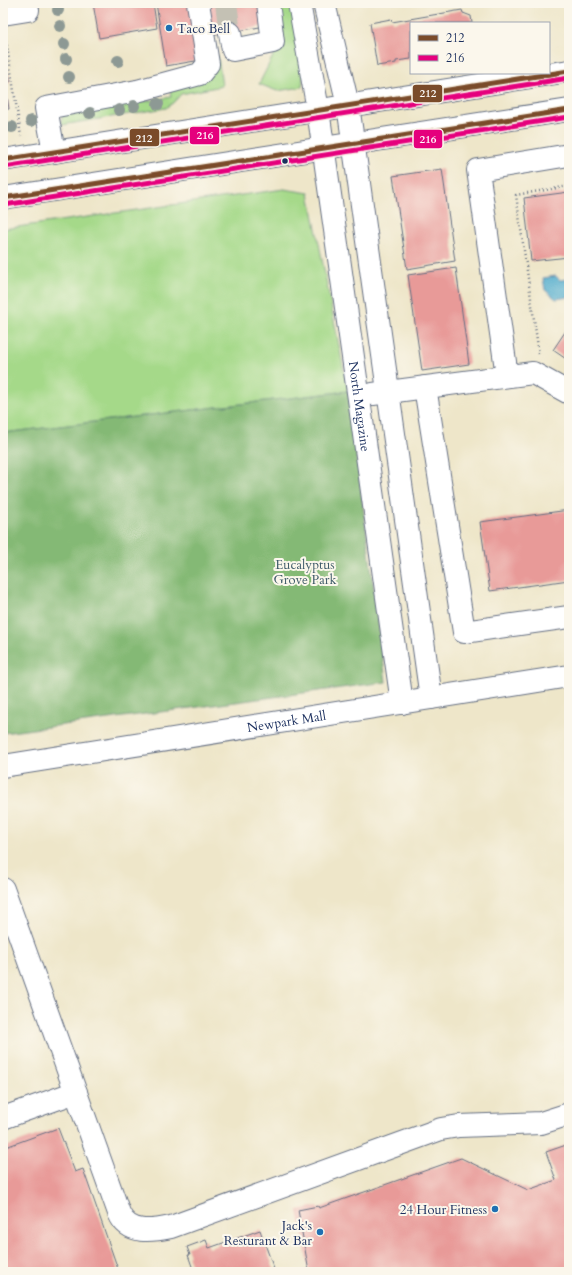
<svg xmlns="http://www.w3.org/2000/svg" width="572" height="1275" font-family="Cardo,serif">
	<rect width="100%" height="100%" fill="#fbf7ec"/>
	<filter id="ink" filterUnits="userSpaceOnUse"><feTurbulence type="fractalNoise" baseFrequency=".025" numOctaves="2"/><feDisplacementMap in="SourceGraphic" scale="8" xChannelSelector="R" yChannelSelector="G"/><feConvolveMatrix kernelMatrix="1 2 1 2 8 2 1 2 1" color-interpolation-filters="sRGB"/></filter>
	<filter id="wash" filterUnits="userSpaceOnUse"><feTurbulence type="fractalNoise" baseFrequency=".012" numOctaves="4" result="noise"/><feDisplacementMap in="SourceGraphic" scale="16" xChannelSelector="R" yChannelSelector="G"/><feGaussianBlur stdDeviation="0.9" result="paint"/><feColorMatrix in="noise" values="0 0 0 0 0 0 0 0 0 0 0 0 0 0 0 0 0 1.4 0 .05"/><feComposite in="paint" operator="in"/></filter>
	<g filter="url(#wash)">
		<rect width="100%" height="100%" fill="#eee6c9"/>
		<g fill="#a5d989" stroke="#608474">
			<path d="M276 3H295L303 78 302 87 277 91 259 84 276 50 284 49Z"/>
			<path d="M216 55 218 56 222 86 181 94 174 102 166 108 62 125 61 121 63 115 171 97 170 90Z"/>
			<path d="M284 189 309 193 348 391 3 433V229Z"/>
		</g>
		<path fill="#84b975" stroke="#50746a" d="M348 391 386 682 3 733V433Z"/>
		<path fill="#4eaacc" stroke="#346c95" d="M556 276 560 280 569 279V297L556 299 545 290 543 278Z"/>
		<g id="blocks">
			<g fill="#e89a98">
				<path d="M93 3H153L157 28 99 38Z"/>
				<path d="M156 3H192L201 60 166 66Z"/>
				<path d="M205 3H261L265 26 211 36Z"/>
				<path d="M462 10 463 13 471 16 472 23H411V59L396 61V63L377 66 370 23 391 19 392 22Z"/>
				<path d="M3 46 10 82 5 83 9 109 3 110Z"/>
				<path d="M442 169 455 261 407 269 393 176Z"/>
				<path d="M569 192V257L531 261 524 198Z"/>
				<path d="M456 268 469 364 422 371 408 275Z"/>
				<path d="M569 326V361L553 350Z"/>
				<path d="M569 510V580L490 591 480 522Z"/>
				<path d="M58 1128 75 1172 83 1169 119 1272H3V1148Z"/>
				<path d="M569 1144V1272H309L298 1210 318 1206 319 1208 461 1158 528 1190 556 1180 546 1152Z"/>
				<path d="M260 1230 275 1272H194L188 1255H190L187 1247 206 1240 209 1248Z"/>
			</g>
		</g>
	</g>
	<g filter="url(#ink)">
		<use href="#blocks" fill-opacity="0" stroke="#656f83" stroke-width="1"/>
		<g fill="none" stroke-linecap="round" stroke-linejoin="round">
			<path stroke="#c4c1b4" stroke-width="22" stroke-dasharray="22 11" stroke-linecap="butt" d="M226 3 230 33"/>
			<g stroke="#656f83" stroke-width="24">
				<g id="minor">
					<path id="s1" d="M299 3 318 110 402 703"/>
					<path d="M324 3 348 105 431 698"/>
					<path d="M3 14 28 10"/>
					<path d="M230 33 233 50 273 42 268 3"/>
					<path d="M54 152 46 108 137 91 200 74 208 64 198 3"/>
					<path d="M507 376 478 170 569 155"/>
					<path d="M425 387 464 632 569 617"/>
					<path d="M373 394 533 373 569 393"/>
					<path id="s2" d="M3 766 569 676"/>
					<path d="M3 889 119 1213C128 1235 152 1231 171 1227L441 1129 459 1126 541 1123 569 1114"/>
					<path d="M3 1118 76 1092"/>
				</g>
			</g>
			<g stroke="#656f83" stroke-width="24">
				<g id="major">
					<path d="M3 160 569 71"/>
					<path d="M3 198 569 110"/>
				</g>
			</g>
			<g stroke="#656f83" stroke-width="2.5" stroke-dasharray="1 3" stroke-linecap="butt">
				<path d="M5 33 21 136"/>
				<path d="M539 354 516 195 569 186"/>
			</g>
			<use href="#minor" stroke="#fff" stroke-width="22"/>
			<use href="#major" stroke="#fff" stroke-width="22"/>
			<g stroke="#fbf7ec" stroke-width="8">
				<g id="bus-1">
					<path d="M3 160 569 71"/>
					<path d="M3 198 569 110"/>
				</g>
			</g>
			<g stroke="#fbf7ec" stroke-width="8">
				<g id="bus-2">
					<path d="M4 167 569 78"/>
					<path d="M4 205 569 117"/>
				</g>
			</g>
			<use href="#bus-1" stroke="#7a4b2a" stroke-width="5"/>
			<use href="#bus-2" stroke="#e5007d" stroke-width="5"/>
		</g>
		<g fill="#8d9994">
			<circle cx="58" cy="10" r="6"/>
			<circle cx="60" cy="26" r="6"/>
			<circle cx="64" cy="44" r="6"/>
			<circle cx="66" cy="59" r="6"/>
			<circle cx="118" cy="61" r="6"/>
			<circle cx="69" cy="77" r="6"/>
			<circle cx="158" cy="104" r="6"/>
			<circle cx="134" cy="106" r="6"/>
			<circle cx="119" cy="110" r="6"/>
			<circle cx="90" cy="113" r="6"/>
			<circle cx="31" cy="121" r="6"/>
			<circle cx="12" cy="127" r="6"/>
		</g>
	</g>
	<g fill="#1f6fb2" stroke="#fbf7ec" stroke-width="1.5">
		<circle cx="169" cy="28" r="4"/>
		<circle cx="495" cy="1209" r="4"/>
		<circle cx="320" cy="1232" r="4"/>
	</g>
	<circle fill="#1b2f5e" stroke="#fbf7ec" stroke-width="1.5" cx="285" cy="161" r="3.5"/>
	<g text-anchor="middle" stroke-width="4" stroke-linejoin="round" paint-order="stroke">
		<g font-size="13" fill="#1b2f5e" stroke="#fbf7ec" text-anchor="end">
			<text x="177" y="33" text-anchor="start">Taco Bell</text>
			<text x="487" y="1214">24 Hour Fitness</text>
			<text x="312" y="1230">Jack's<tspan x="312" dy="15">Resturant &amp; Bar</tspan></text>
		</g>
		<g font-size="13" fill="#1b2f5e" stroke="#fbf7ec">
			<text dy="5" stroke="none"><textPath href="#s1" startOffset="408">North Magazine</textPath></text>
			<text dy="5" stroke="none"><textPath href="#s2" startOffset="287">Newpark Mall</textPath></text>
		</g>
		<g font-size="13" fill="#3e5a69" stroke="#fbf7ec">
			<text x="305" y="569">Eucalyptus<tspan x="305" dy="15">Grove Park</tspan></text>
		</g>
	</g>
	<g stroke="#fbf7ec" stroke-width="1.5">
		<rect x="412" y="84" width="31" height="19" rx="4" fill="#7a4b2a"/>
		<rect x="189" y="126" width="31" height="19" rx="4" fill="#e5007d"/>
		<rect x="129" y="128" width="31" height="19" rx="4" fill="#7a4b2a"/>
		<rect x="413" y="129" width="30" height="20" rx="4" fill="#e5007d"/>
	</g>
	<g font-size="11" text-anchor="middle" font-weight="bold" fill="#fff">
		<text x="428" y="97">212</text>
		<text x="205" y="139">216</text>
		<text x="144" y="142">212</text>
		<text x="428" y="143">216</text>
	</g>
	<rect width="572" height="1275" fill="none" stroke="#fbf7ec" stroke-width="16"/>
	<rect x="410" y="22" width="140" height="52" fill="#fbf7ec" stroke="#a1a7b3"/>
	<rect x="418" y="35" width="20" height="6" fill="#7a4b2a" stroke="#a1a7b3"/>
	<text x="446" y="42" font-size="12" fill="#1b2f5e">212</text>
	<rect x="418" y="55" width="20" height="6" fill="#e5007d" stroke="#a1a7b3"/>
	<text x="446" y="62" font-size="12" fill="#1b2f5e">216</text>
</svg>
